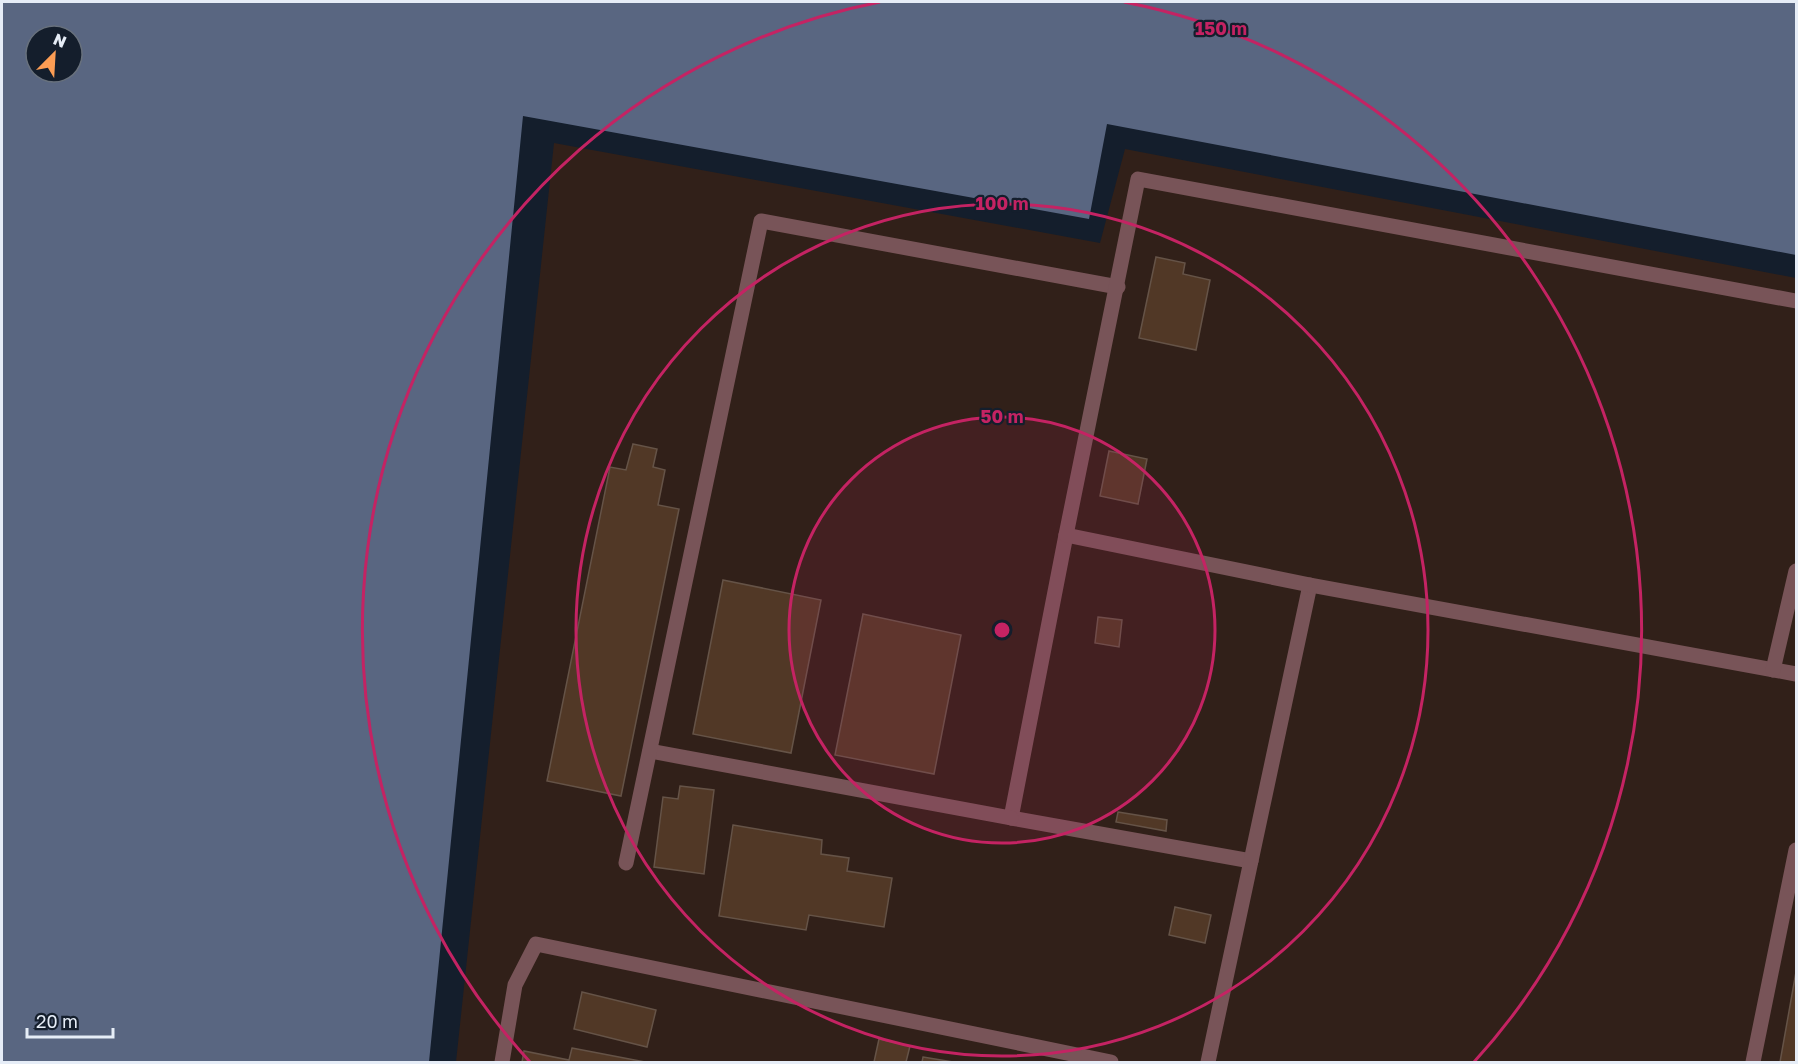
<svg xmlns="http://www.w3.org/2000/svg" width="1798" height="1064" font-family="'Golos Text',sans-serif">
	<rect width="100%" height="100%" fill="#141e2c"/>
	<path fill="#312019" d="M554 143 1100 243 1125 149 1796 278V1062H456Z"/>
	<path fill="#596681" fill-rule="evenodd" d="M2 2H1796V255L1107 124 1089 219 523 116 429 1062H2ZM36 36H72V72H36Z"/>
	<g fill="#513826" stroke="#655347" stroke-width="1.5">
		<path d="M1156 257 1185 263 1183 274 1210 280 1196 350 1139 338Z"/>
		<path d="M633 444 657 449 653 467 665 470 658 505 679 509 621 796 547 781 610 467 626 470Z"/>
		<path d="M1109 451 1147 459 1138 504 1100 496Z"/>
		<path d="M723 580 821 600 791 753 693 734Z"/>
		<path d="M863 614 961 635 934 774 835 755Z"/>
		<path d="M1098 617 1122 620 1119 647 1095 643Z"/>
		<path d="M680 786 714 790 704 874 654 867 663 797 678 799Z"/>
		<path d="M1118 812 1167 820 1166 831 1116 822Z"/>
		<path d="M733 825 822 840 821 854 849 858 847 871 892 878 884 927 809 915 806 930 719 916Z"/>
		<path d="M1175 907 1211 915 1205 943 1169 935Z"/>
		<path d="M1796 972V1062H1780Z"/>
		<path d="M582 992 656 1010 647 1047 574 1029Z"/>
		<path d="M879 1039 910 1046 906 1062H874Z"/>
		<path d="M572 1048 645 1062H522L524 1051 569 1060Z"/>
		<path d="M923 1057 953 1062H922Z"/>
	</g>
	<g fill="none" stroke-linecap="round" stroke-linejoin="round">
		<g stroke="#785458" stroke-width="15">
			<path d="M1066 535 1011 818 1251 861"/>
			<path d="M650 751 1011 818"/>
			<path d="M626 863 761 221 1118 287"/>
			<path d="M502 1062 515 985 536 944 1111 1062"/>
			<path d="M1208 1062 1310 585"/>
			<path d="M1753 1062 1796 850"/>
		</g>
		<g stroke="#785458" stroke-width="15">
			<path d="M1796 301 1138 179 1066 535 1310 585 1796 674"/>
			<path d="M1773 670 1796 571"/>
		</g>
	</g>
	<circle cx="1002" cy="630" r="213" fill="#c42363" fill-opacity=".12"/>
	<g fill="none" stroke="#c42363" stroke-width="3">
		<circle cx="1002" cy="630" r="213"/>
		<circle cx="1002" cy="630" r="426"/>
		<path d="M530 1062A640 640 0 0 1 880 2M1124 2A640 640 0 0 1 1474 1062"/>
	</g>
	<circle cx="1002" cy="630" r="9" fill="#c42363" stroke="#141e2c" stroke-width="3"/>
	<g font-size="18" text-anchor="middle" font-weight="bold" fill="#c42363" stroke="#141e2c" stroke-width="4.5" stroke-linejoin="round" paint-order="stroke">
		<text x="1221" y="35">150 m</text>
		<text x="1002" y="210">100 m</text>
		<text x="1002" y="423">50 m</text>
	</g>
	<rect width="1798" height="1064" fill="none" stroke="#e6edf7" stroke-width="6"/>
	<g transform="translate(54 54) rotate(24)"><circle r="28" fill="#141e2c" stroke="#68717d" stroke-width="1.5"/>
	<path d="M0-4.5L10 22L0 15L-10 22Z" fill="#fc9d54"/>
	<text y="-9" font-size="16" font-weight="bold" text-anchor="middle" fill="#e6edf7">N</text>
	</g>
	<path d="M27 1028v9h86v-9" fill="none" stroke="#e6edf7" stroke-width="3"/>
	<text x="36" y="1028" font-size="18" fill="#e6edf7" stroke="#141e2c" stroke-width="4.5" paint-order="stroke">20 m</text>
</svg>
